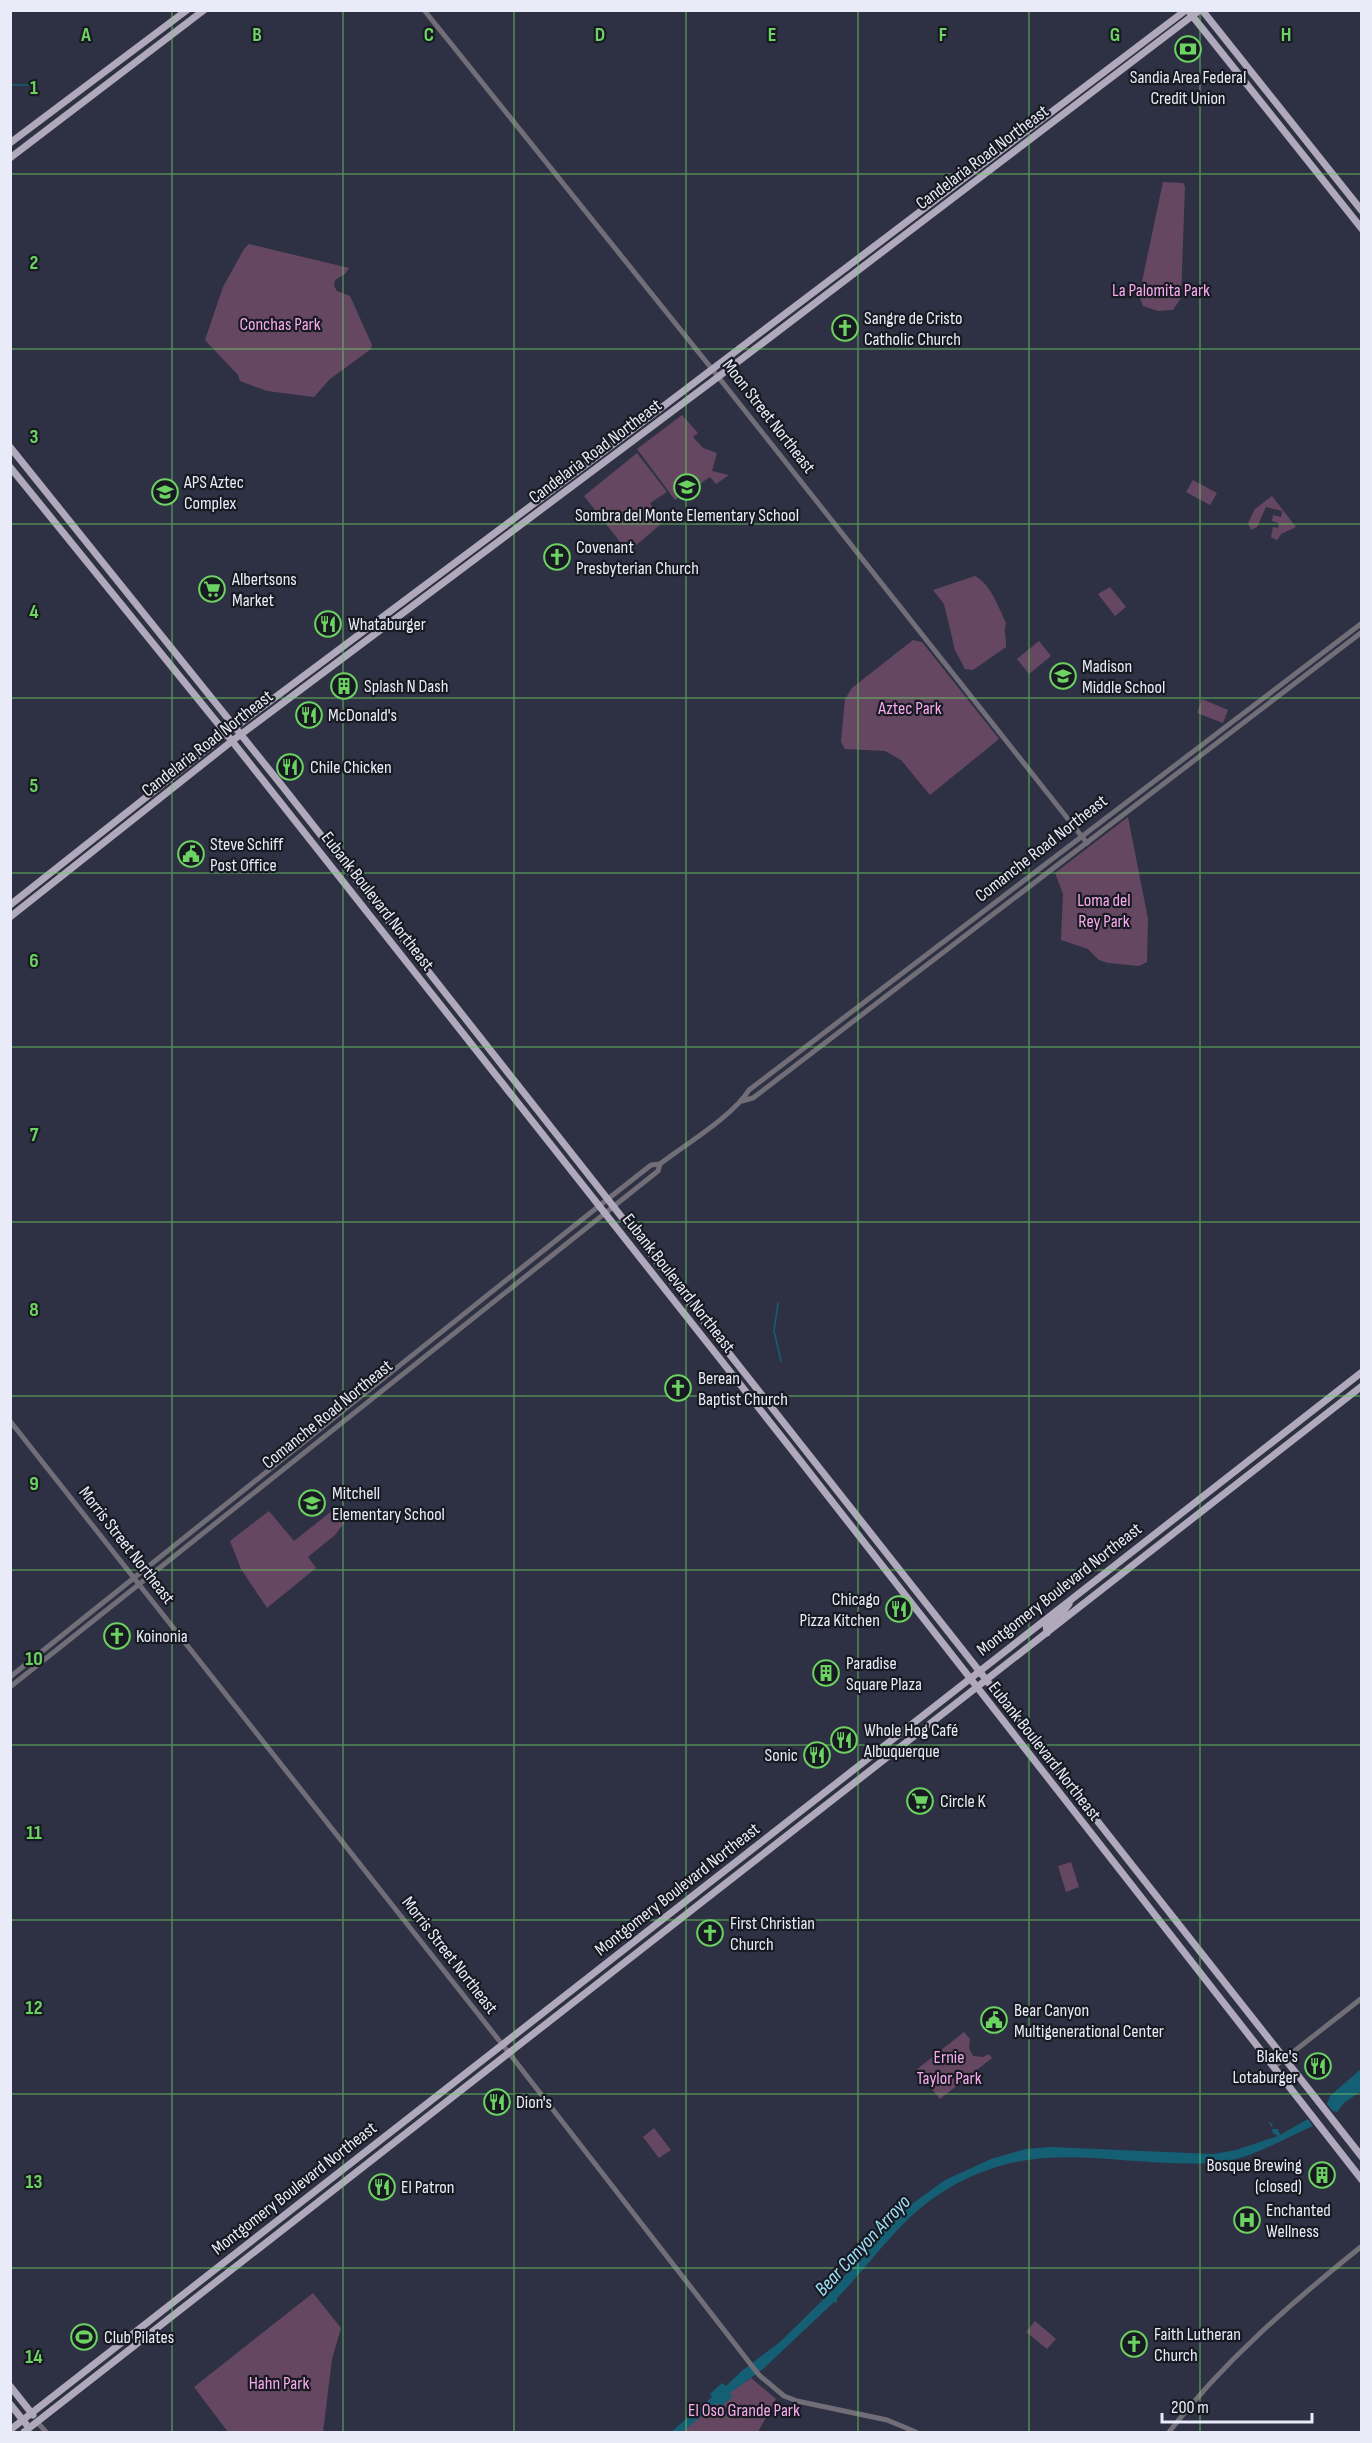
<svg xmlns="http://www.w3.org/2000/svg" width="1372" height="2443" font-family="'Sofia Sans Condensed',sans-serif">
	<rect width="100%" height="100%" fill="#2e3144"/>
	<g fill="#664762">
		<path d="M1163 182 1183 183 1185 186 1181 298 1173 310 1158 311 1143 306 1139 296Z"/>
		<path d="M249 244 349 268 345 274 335 280 334 286 337 291 350 296 372 345 371 349 330 379 314 397 267 391 240 381 238 375 205 340 223 287 244 249Z"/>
		<path d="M682 415 698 433 693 437 703 448 717 453 712 471 729 475 716 484 710 477 694 488 689 487 690 489 675 500 637 449Z"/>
		<path d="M637 453 667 492 650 503 661 524 628 552 584 496Z"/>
		<path d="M1193 480 1217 493 1210 505 1186 492Z"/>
		<path d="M1272 496 1296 527 1281 534 1277 540 1271 537 1273 527 1278 528 1279 523 1272 521 1273 515 1281 517 1282 511 1266 507 1257 527 1251 530 1248 523 1255 509Z"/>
		<path d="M975 576C991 585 998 606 1006 623 1003 632 1007 638 1006 647L973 670 965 669 955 650 944 604 933 590Z"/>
		<path d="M1110 587 1126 607 1115 616 1098 594Z"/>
		<path d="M913 640 922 642 999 739 930 795 901 760 885 751 845 749 841 742 845 699 852 688Z"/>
		<path d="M1039 641 1051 656 1029 674 1017 659Z"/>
		<path d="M1202 699 1228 710 1223 723 1197 713Z"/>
		<path d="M1128 817 1148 919 1147 962 1139 966 1108 963 1099 960 1088 949 1061 940 1063 894 1055 873Z"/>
		<path d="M338 1506 348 1518 335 1535 308 1557 316 1568 267 1608 241 1569 230 1541 269 1511 294 1541Z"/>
		<path d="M1071 1862 1079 1887 1066 1892 1058 1866Z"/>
		<path d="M964 2032 970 2039 969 2048 973 2056 983 2057 989 2054 992 2058 940 2099 916 2070Z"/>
		<path d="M654 2128 671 2150 659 2158 643 2137Z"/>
		<path d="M313 2293 341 2328 332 2359 323 2432H228L194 2387Z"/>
		<path d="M1035 2321 1056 2339 1047 2349 1026 2332Z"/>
		<path d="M751 2378 776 2399 758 2432H682L722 2398Z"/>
	</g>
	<g fill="#155f75">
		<path d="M1361 2069V2091L1344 2103 1337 2112 1333 2111 1327 2104 1330 2096Z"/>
		<path d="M1308 2119 1313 2126C1280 2140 1249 2161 1212 2163 1110 2168 1033 2132 938 2195 897 2222 871 2264 837 2298V2303L834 2302 763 2369 730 2393 733 2397 720 2407 717 2403 682 2432H671L712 2397 710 2394 722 2383 726 2386 743 2370 780 2342 837 2286 835 2284 850 2271 884 2231 912 2204 945 2180 991 2159 1026 2149 1050 2147 1213 2154 1236 2150 1278 2136 1273 2133 1272 2129H1278L1280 2135Z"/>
	</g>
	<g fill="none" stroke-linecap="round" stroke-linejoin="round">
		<g stroke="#155f75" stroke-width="1.5">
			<path d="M10 85H32L37 81"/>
			<path d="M778 1303 774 1331 781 1361"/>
			<path d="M1270 2123 1272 2126"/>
		</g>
		<g stroke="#726e77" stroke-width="5">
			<path d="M424 10 712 369 1087 843"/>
			<path d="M742 1101 753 1098 1362 632"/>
			<path d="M10 1421 509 2053 759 2375 784 2396 797 2401 887 2420 916 2432"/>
			<path d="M10 1677 599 1206 651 1165 660 1164C686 1144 733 1116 749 1090L1362 623"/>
			<path d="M10 1687 658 1171 660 1164"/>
			<path d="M1274 2067 1362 1998"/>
			<path d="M37 2422 46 2432"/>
			<path d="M1169 2432C1224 2361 1291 2303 1362 2246"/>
		</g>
		<g stroke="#b0a8bb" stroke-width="7">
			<path d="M1202 10 1362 211"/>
			<path d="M1190 13 1362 229"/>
			<path d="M10 143 187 10"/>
			<path d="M10 158 204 10"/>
			<path d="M10 447 283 787 1362 2157"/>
			<path d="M10 467 232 741 788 1445 1362 2180"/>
			<path d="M10 905 226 734 603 452 1186 10"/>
			<path d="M10 917 232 741 718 377 1200 10"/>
			<path d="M1047 1633 1046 1625 1063 1612 1069 1604"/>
			<path d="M10 2386 33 2415"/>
			<path d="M10 2404 26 2424"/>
			<path d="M10 2430 1362 1372"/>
			<path d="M24 2432 1362 1386"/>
		</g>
	</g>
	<path fill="none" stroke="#6cd362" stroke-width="1.5" stroke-opacity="0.55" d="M172 10V2432M343 10V2432M514 10V2432M686 10V2432M858 10V2432M1029 10V2432M1200 10V2432M10 174H1362M10 349H1362M10 524H1362M10 698H1362M10 873H1362M10 1047H1362M10 1222H1362M10 1396H1362M10 1570H1362M10 1745H1362M10 1920H1362M10 2094H1362M10 2268H1362"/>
	<defs>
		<g id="bank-ring" transform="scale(1.35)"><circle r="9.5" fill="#181a22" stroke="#6cd362" stroke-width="1.5"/><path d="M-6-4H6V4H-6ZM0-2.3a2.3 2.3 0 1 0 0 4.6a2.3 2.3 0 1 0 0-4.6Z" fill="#6cd362"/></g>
		<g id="church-ring" transform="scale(1.35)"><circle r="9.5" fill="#181a22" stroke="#6cd362" stroke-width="1.5"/><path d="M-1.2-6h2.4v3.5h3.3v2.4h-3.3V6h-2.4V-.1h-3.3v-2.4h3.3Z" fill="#6cd362"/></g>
		<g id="school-ring" transform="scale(1.35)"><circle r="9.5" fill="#181a22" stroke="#6cd362" stroke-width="1.5"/><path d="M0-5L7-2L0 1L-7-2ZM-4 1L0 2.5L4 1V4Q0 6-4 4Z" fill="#6cd362"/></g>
		<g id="supermarket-ring" transform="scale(1.35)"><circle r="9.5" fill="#181a22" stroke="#6cd362" stroke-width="1.5"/><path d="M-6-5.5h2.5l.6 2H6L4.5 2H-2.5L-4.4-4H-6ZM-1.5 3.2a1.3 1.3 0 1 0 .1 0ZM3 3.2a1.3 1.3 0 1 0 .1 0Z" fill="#6cd362"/></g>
		<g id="restaurant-ring" transform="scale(1.35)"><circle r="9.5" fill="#181a22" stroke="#6cd362" stroke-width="1.5"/><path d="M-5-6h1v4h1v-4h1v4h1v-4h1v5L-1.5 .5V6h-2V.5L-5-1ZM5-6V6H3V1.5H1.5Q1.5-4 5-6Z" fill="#6cd362"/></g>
		<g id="building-ring" transform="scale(1.35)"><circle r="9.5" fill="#181a22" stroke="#6cd362" stroke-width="1.5"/><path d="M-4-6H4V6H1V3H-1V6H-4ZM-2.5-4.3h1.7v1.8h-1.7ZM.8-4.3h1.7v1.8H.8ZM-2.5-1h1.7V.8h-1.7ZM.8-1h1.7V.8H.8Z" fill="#6cd362"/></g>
		<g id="civic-ring" transform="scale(1.35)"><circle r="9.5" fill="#181a22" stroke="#6cd362" stroke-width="1.5"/><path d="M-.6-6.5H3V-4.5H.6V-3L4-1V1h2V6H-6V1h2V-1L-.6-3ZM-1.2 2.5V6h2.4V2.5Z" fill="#6cd362"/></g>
		<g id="hospital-ring" transform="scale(1.35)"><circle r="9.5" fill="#181a22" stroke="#6cd362" stroke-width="1.5"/><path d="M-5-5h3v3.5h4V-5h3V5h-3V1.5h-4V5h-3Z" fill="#6cd362"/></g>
		<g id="stadium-ring" transform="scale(1.35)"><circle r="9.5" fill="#181a22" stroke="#6cd362" stroke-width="1.5"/><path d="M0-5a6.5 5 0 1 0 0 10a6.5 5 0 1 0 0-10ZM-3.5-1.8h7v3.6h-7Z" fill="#6cd362"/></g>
	</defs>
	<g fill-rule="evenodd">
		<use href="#bank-ring" x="1188" y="49"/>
		<use href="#church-ring" x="845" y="328"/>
		<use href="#school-ring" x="687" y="487"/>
		<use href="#school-ring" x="165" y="492"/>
		<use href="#church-ring" x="557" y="557"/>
		<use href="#supermarket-ring" x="212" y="589"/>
		<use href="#restaurant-ring" x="328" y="624"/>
		<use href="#school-ring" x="1063" y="676"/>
		<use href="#building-ring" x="344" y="686"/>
		<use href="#restaurant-ring" x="309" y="715"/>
		<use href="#restaurant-ring" x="290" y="767"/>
		<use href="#civic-ring" x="191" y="854"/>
		<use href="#church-ring" x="678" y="1388"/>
		<use href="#school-ring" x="312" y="1503"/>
		<use href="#restaurant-ring" x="899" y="1609"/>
		<use href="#church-ring" x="117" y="1636"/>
		<use href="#building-ring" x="826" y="1673"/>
		<use href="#restaurant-ring" x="844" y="1740"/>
		<use href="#restaurant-ring" x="817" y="1755"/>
		<use href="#supermarket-ring" x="920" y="1801"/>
		<use href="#church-ring" x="710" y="1933"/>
		<use href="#civic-ring" x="994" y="2020"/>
		<use href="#restaurant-ring" x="1318" y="2066"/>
		<use href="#restaurant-ring" x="497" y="2102"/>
		<use href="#building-ring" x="1322" y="2175"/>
		<use href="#restaurant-ring" x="382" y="2187"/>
		<use href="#hospital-ring" x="1247" y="2220"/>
		<use href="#stadium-ring" x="84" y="2337"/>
		<use href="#church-ring" x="1134" y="2344"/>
	</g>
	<g text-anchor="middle" stroke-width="4.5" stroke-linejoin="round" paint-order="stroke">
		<g font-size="18" fill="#e9ebf8" stroke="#181a22" text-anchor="start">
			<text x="1188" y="83" text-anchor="middle">Sandia Area Federal<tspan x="1188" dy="21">Credit Union</tspan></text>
			<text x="864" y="324">Sangre de Cristo<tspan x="864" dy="21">Catholic Church</tspan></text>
			<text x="184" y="488">APS Aztec<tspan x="184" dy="21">Complex</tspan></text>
			<text x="687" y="521" text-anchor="middle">Sombra del Monte Elementary School</text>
			<text x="576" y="553">Covenant<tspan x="576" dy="21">Presbyterian Church</tspan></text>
			<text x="232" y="585">Albertsons<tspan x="232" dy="21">Market</tspan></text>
			<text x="348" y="630">Whataburger</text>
			<text x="1082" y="672">Madison<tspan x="1082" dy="21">Middle School</tspan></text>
			<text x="364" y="692">Splash N Dash</text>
			<text x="328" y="721">McDonald's</text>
			<text x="310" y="773">Chile Chicken</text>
			<text x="210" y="850">Steve Schiff<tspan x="210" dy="21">Post Office</tspan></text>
			<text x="698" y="1384">Berean<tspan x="698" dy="21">Baptist Church</tspan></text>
			<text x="332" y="1499">Mitchell<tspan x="332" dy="21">Elementary School</tspan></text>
			<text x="880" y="1605" text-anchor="end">Chicago<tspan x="880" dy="21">Pizza Kitchen</tspan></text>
			<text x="136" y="1642">Koinonia</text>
			<text x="846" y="1669">Paradise<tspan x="846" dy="21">Square Plaza</tspan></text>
			<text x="864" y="1736">Whole Hog Café<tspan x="864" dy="21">Albuquerque</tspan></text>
			<text x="798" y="1761" text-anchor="end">Sonic</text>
			<text x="940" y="1807">Circle K</text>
			<text x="730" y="1929">First Christian<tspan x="730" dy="21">Church</tspan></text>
			<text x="1014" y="2016">Bear Canyon<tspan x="1014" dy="21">Multigenerational Center</tspan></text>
			<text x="1298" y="2062" text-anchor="end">Blake's<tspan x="1298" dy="21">Lotaburger</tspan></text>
			<text x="516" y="2108">Dion's</text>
			<text x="1302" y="2171" text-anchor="end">Bosque Brewing<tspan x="1302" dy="21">(closed)</tspan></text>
			<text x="401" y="2193">El Patron</text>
			<text x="1266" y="2216">Enchanted<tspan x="1266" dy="21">Wellness</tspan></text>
			<text x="1154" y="2340">Faith Lutheran<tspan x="1154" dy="21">Church</tspan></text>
			<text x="104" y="2343">Club Pilates</text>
		</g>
		<g font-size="18" fill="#e9ebf8" stroke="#181a22">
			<text transform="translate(982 157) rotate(-37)" y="6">Candelaria Road Northeast</text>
			<text transform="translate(769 416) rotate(52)" y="6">Moon Street Northeast</text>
			<text transform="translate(595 451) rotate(-37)" y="6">Candelaria Road Northeast</text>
			<text transform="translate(207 743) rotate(-38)" y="6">Candelaria Road Northeast</text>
			<text transform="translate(1041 848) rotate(-38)" y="6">Comanche Road Northeast</text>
			<text transform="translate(378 901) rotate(52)" y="6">Eubank Boulevard Northeast</text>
			<text transform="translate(679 1283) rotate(52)" y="6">Eubank Boulevard Northeast</text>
			<text transform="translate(327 1414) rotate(-39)" y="6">Comanche Road Northeast</text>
			<text transform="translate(127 1545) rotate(52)" y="6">Morris Street Northeast</text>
			<text transform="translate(1059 1589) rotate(-38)" y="6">Montgomery Boulevard Northeast</text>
			<text transform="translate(1045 1751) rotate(52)" y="6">Eubank Boulevard Northeast</text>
			<text transform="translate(677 1889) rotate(-38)" y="6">Montgomery Boulevard Northeast</text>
			<text transform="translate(450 1955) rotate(52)" y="6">Morris Street Northeast</text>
			<text transform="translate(294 2188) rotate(-38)" y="6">Montgomery Boulevard Northeast</text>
		</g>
		<g font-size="18" fill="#f8aaee" stroke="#181a22">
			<text x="1161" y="296">La Palomita Park</text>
			<text x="280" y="330">Conchas Park</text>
			<text x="910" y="714">Aztec Park</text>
			<text x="1104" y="906">Loma del<tspan x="1104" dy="21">Rey Park</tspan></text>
			<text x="949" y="2063">Ernie<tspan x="949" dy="21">Taylor Park</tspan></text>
			<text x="279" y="2389">Hahn Park</text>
			<text x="744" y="2416">El Oso Grande Park</text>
		</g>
		<g font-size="20" font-style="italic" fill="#9fe2fb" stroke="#181a22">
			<text transform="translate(862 2245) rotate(-47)" y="7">Bear Canyon Arroyo</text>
		</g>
	</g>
	<g font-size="20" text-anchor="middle" font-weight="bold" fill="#6cd362" stroke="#181a22" stroke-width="4.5" stroke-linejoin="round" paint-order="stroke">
		<text x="86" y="41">A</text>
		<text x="257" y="41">B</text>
		<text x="429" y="41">C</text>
		<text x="600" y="41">D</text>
		<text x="772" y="41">E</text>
		<text x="943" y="41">F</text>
		<text x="1115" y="41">G</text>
		<text x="1286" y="41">H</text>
		<text x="34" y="94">1</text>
		<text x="34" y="269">2</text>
		<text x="34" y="443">3</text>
		<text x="34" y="618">4</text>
		<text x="34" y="792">5</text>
		<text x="34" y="967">6</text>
		<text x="34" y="1141">7</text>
		<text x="34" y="1316">8</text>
		<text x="34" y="1490">9</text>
		<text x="34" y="1665">10</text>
		<text x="34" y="1839">11</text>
		<text x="34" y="2014">12</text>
		<text x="34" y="2188">13</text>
		<text x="34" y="2363">14</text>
	</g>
	<rect width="1372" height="2443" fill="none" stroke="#e9ebf8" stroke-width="24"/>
	<path d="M1162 2413v9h150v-9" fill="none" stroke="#e9ebf8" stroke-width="3"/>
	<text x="1171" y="2413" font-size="18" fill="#e9ebf8" stroke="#181a22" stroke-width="4.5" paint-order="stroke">200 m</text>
</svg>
